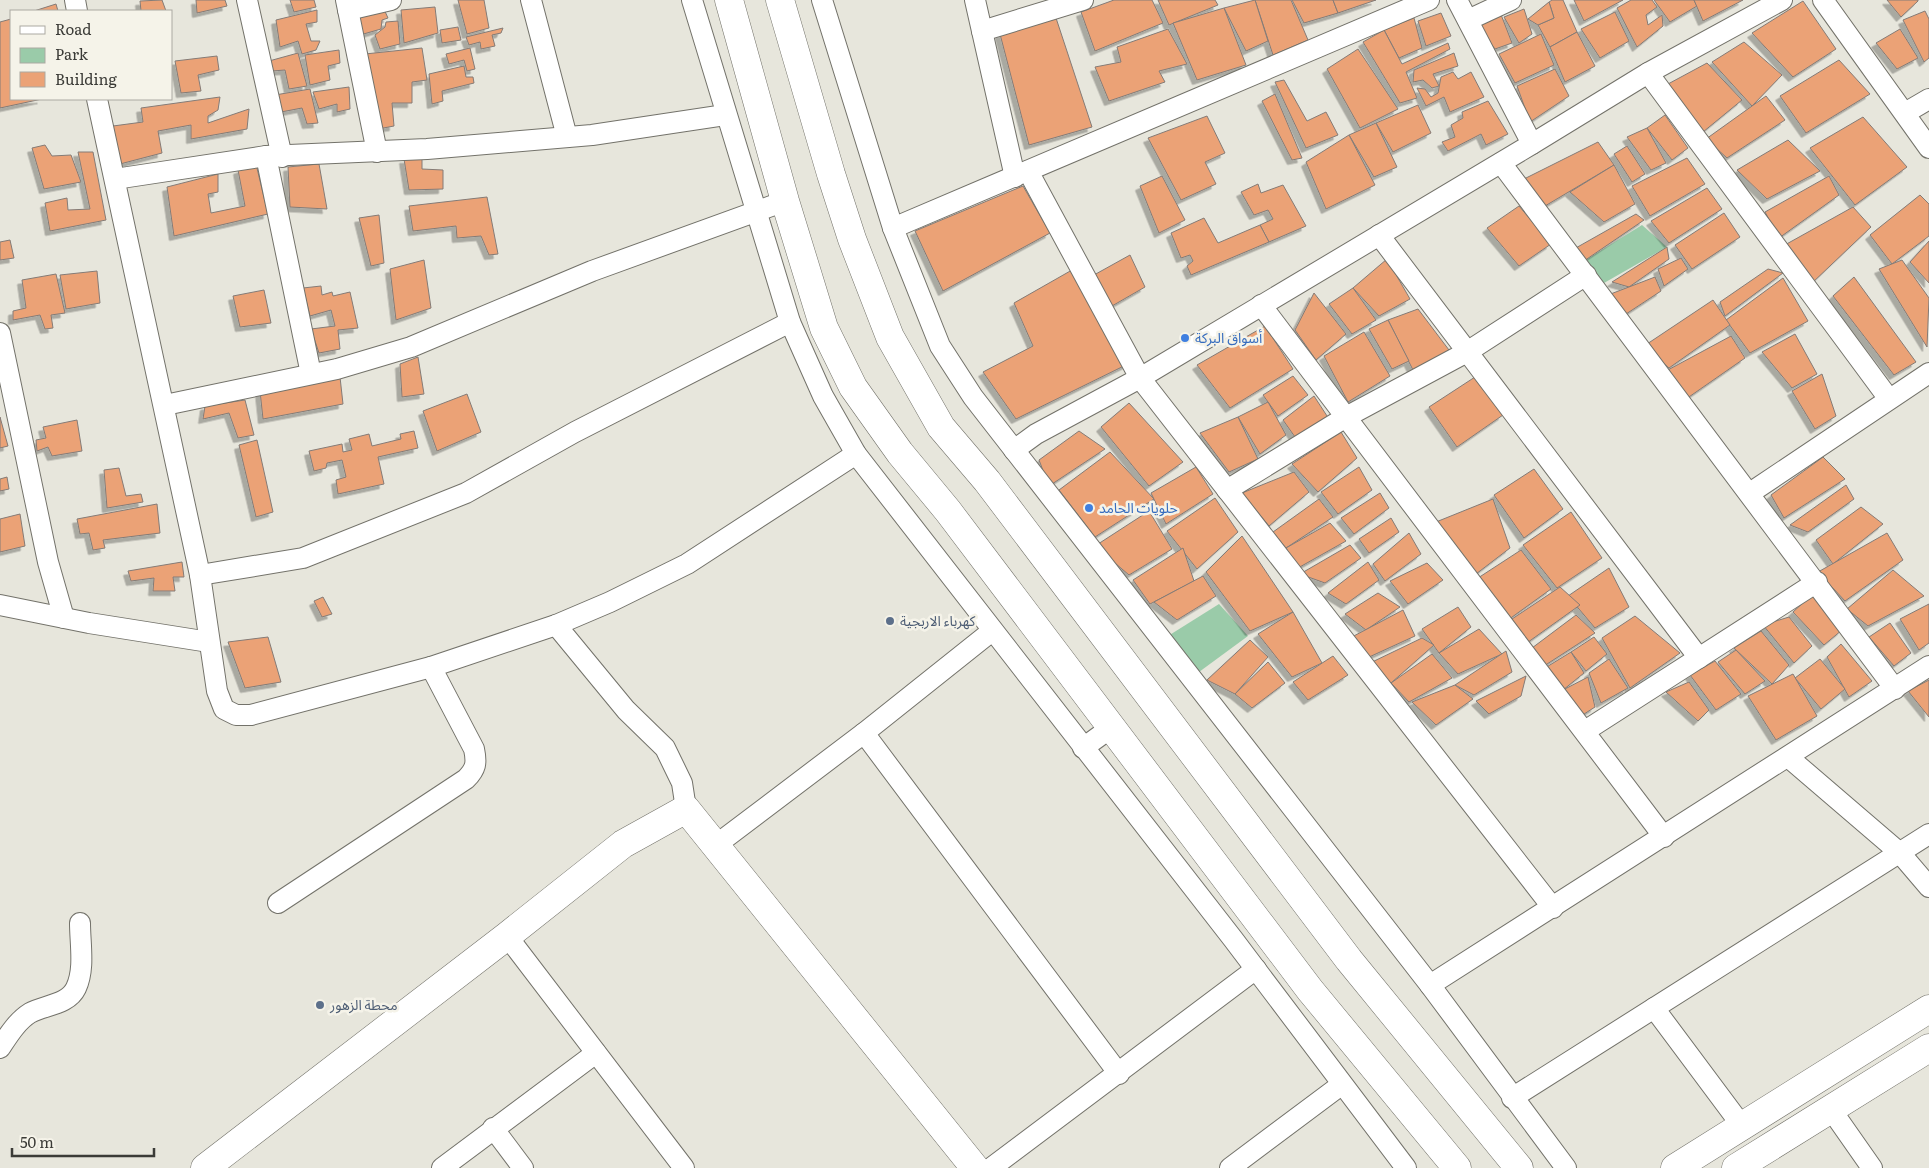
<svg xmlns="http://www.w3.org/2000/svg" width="1929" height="1168" font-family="Literata,'Noto Sans Arabic',serif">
	<defs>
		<filter id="shadow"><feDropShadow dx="-4.5" dy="4.5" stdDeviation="0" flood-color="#0004"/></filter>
	</defs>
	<rect width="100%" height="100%" fill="#e7e6dc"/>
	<g fill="#9acba9">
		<path d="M1642 225 1667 247 1604 283 1584 261Z"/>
		<path d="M1219 604 1248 636 1199 672 1168 636Z"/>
	</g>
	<g fill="#eba276" stroke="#847b76" filter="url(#shadow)">
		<path d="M162 0 166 11H141L140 1Z"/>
		<path d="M196 0H225L227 6 197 13Z"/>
		<path d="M290 0H314L316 7 294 12Z"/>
		<path d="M458 0H484L489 28 467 34Z"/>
		<path d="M1114 0H1152L1163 23 1095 51 1081 12Z"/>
		<path d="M1158 0H1215L1218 5 1169 25Z"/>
		<path d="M1255 0H1291L1308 40 1273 55Z"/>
		<path d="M1255 0 1268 41 1246 51 1224 8Z"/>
		<path d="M1292 0H1333L1338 13 1304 23Z"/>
		<path d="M1333 0H1376L1338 13Z"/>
		<path d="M1552 0H1563L1577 32 1550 47 1538 25 1554 18 1549 2Z"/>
		<path d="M1574 0H1623L1584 21Z"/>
		<path d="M1631 0H1652L1657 7 1646 15 1648 25 1662 15 1663 26 1637 47 1617 8Z"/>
		<path d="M1654 0H1694L1697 6 1670 22Z"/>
		<path d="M1694 0H1743L1703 21Z"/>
		<path d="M1887 0H1918V1L1901 17Z"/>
		<path d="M1803 1 1836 49 1793 77 1752 33Z"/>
		<path d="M1549 2 1554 18 1538 25 1528 19Z"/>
		<path d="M56 4 58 11H34Z"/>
		<path d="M383 7 388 18 382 20 381 29 360 35 353 13Z"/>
		<path d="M435 7 438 33 404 43 401 10Z"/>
		<path d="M1224 8 1246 65 1197 80 1173 23Z"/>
		<path d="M1524 9 1532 34 1519 43 1504 17Z"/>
		<path d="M317 10V22L306 24 311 41H320L316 50 302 54 298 41 280 47 276 20Z"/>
		<path d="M1925 11 1929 19V58L1924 62 1903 20Z"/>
		<path d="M1500 12 1512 43 1495 49 1477 25Z"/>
		<path d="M1615 12 1629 41 1600 58 1581 29Z"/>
		<path d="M1441 13 1451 36 1426 46 1418 21Z"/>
		<path d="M1056 18 1092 127 1029 145 1000 34Z"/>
		<path d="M1414 18 1422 48 1399 58 1384 30Z"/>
		<path d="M11 19V99H42L0 108V22Z"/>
		<path d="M398 21 400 44 380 49 375 35 385 27 386 22Z"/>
		<path d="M458 27 461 40 442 43 440 30Z"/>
		<path d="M503 28 501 33 492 35 495 46 481 49 480 42 469 45 466 37Z"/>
		<path d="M1168 29 1187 64 1159 71 1165 82 1109 101 1095 67 1121 62 1117 47Z"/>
		<path d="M1900 29 1918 58 1897 69 1876 43Z"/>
		<path d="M1384 30 1402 64 1448 43 1450 49 1406 72 1417 98 1400 103 1363 42Z"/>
		<path d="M1577 32 1595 66 1565 82 1550 47Z"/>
		<path d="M1541 34 1554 65 1515 83 1499 54Z"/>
		<path d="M1744 42 1782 75 1752 106 1712 62Z"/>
		<path d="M422 48 427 80 412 82V103H392L394 126 378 129 365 54Z"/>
		<path d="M470 48 475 69 467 71 464 60 449 64 446 54Z"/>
		<path d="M1358 49 1398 109 1360 128 1327 69Z"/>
		<path d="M339 50 340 63 328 66 330 80 310 85 305 55Z"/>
		<path d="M298 53 307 86 289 89 285 70 272 71 269 61Z"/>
		<path d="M1454 53 1458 66 1433 74 1439 86 1432 88 1423 80 1413 82 1414 70Z"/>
		<path d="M217 56 219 70 198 75 201 91 181 93 175 61Z"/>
		<path d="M1839 60 1870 94 1806 133 1780 96Z"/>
		<path d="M1707 63 1742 100 1703 132 1668 84Z"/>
		<path d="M464 66 466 77H473L474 83 442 91 443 101 432 104 429 74Z"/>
		<path d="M1555 69 1569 96 1530 122 1517 86Z"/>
		<path d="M1453 72 1458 79 1471 72 1484 97 1450 112 1444 97 1426 106 1417 88 1425 89 1431 97 1438 93 1441 77Z"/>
		<path d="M1284 80 1307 121 1326 112 1338 135 1306 148 1275 82Z"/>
		<path d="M349 87 350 109 337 112V104L319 109 313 92Z"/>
		<path d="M310 89 318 123 307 124 302 108 281 112 275 95Z"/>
		<path d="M1275 94 1302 158 1292 160 1262 101Z"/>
		<path d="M1766 96 1785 120 1727 158 1706 139Z"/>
		<path d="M220 97 218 110 208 116V123L249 109 247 129 191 139V125L158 131 162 153 120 164 113 126 143 122 141 108Z"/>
		<path d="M1488 101 1508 134 1486 145 1481 134 1448 151 1442 142 1455 137 1451 125 1463 118 1462 112Z"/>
		<path d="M1418 105 1431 133 1393 152 1376 123Z"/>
		<path d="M1665 115 1688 148 1672 160 1647 128Z"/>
		<path d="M1207 116 1225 153 1205 162 1216 184 1181 200 1148 138Z"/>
		<path d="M1863 117 1907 167 1855 205 1810 148Z"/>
		<path d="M1376 123 1397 167 1374 177 1349 135Z"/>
		<path d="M1647 128 1666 163 1651 170 1627 137Z"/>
		<path d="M1349 135 1375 185 1326 209 1306 162Z"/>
		<path d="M1788 140 1820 171 1767 199 1737 170Z"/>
		<path d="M1598 142 1614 165 1545 206 1524 179Z"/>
		<path d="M45 145 52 156 71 155 81 182 44 189 32 148Z"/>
		<path d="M1627 146 1645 174 1632 182 1614 154Z"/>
		<path d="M78 152H93L106 220 50 231 45 203 67 198 68 210 90 209Z"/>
		<path d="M1687 158 1705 184 1650 216 1632 186Z"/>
		<path d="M404 159H422V169L443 170V189L409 190Z"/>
		<path d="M256 164 268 214 174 236 167 187 218 174V192L208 194 211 213 245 206 238 170Z"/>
		<path d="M319 164 327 209 290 207 288 167Z"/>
		<path d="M1614 165 1635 204 1604 222 1570 192Z"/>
		<path d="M1162 176 1185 220 1159 233 1140 186Z"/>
		<path d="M1829 176 1839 195 1779 238 1765 212Z"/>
		<path d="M1258 184 1261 193 1283 185 1306 226 1269 242 1260 225 1273 219 1268 210 1254 215 1241 192Z"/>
		<path d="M1023 186 1050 233 943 291 915 231Z"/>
		<path d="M1707 188 1722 209 1669 243 1651 221Z"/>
		<path d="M1920 195 1929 204V236L1892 264 1870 235Z"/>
		<path d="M487 197 498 254 489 255 481 236 457 238 456 226 413 231 409 206Z"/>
		<path d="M1519 206 1551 244 1519 266 1487 228Z"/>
		<path d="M1853 207 1871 227 1811 284 1783 246Z"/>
		<path d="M1724 213 1740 237 1692 269 1675 245Z"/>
		<path d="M1636 214 1644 220 1584 261 1574 249Z"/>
		<path d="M379 215 384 263 371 266 359 218Z"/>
		<path d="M1204 218 1218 243 1260 225 1269 242 1191 275 1187 266 1193 261 1190 255 1181 258 1171 233Z"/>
		<path d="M10 240 14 258 0 260V242Z"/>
		<path d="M1929 241V283L1910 262Z"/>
		<path d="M1667 247 1669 259 1629 287 1612 282Z"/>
		<path d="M1130 255 1145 287 1112 306 1094 275Z"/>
		<path d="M1681 258 1688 269 1664 286 1658 269Z"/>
		<path d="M1387 259 1410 299 1379 316 1353 288Z"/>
		<path d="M424 260 431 308 396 320 390 269Z"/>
		<path d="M1902 260 1929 298 1927 347 1879 269Z"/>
		<path d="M1768 269 1783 273 1725 316 1720 302Z"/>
		<path d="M1072 270 1130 363 1016 419 983 372 1033 346 1014 303Z"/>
		<path d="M97 271 100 303 66 309 60 275Z"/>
		<path d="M56 274 65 313 51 315 53 328 45 329 40 315 13 320V311L26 308 22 280Z"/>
		<path d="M1655 277 1661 291 1623 316 1608 295Z"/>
		<path d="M1854 277 1916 362 1894 375 1833 296Z"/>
		<path d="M1783 278 1808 321 1750 353 1726 320Z"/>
		<path d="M321 286 322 295 332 292 333 296 350 292 358 328 338 330 340 349 319 353 311 329 335 326 331 310 310 316 303 288Z"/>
		<path d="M1353 288 1376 320 1352 334 1329 304Z"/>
		<path d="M264 290 271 323 240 327 233 296Z"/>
		<path d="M1314 293 1346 334 1316 360 1295 330Z"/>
		<path d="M1713 300 1730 325 1669 368 1644 346Z"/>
		<path d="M1418 309 1449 350 1414 372 1388 320Z"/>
		<path d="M1388 320 1409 361 1392 369 1369 329Z"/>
		<path d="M1265 326 1293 369 1230 408 1197 365Z"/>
		<path d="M1364 332 1390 376 1348 402 1324 356Z"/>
		<path d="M1795 334 1817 374 1792 388 1762 352Z"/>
		<path d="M1731 336 1745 358 1686 399 1666 371Z"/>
		<path d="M418 357 424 394 402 397 400 364Z"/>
		<path d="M1822 374 1836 416 1815 429 1792 391Z"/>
		<path d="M1293 376 1308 395 1278 416 1263 395Z"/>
		<path d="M340 377 343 404 263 419 260 391Z"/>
		<path d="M1475 377 1503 415 1457 447 1429 407Z"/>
		<path d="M467 394 481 432 437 451 423 411Z"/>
		<path d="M1314 396 1329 419 1295 437 1283 420Z"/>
		<path d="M245 400 254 435 238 438 229 413 203 419 205 406Z"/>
		<path d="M1268 402 1286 435 1260 454 1238 417Z"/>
		<path d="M1129 403 1183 462 1149 486 1101 427Z"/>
		<path d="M0 417 8 446 0 448Z"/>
		<path d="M1238 417 1258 459 1229 472 1200 433Z"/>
		<path d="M77 420 82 451 52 456 48 447 37 451 36 440 46 438 43 427Z"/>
		<path d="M414 431 418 448 378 457 384 484 338 494 336 480 346 477 342 460 327 463 326 468 314 471 309 451 342 444 343 452 352 450 349 439 369 434 372 446 401 439 400 434Z"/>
		<path d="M1079 431 1105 449 1049 486 1039 460Z"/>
		<path d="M1341 432 1357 458 1318 492 1292 464Z"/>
		<path d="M257 440 273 512 256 517 239 445Z"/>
		<path d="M1110 452 1154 499 1095 537 1059 490Z"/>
		<path d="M1823 457 1845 479 1784 518 1771 495Z"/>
		<path d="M1196 467 1213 494 1166 524 1151 493Z"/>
		<path d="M1359 467 1372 490 1338 514 1321 492Z"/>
		<path d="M119 468 126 496 141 494 143 502 107 508 104 470Z"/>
		<path d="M1534 469 1563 509 1524 538 1494 495Z"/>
		<path d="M1294 472 1309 492 1269 526 1242 493Z"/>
		<path d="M7 477 9 489 0 491V479Z"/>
		<path d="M1846 485 1854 499 1808 532 1790 525Z"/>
		<path d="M1380 493 1389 508 1354 534 1341 518Z"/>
		<path d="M1215 498 1238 532 1197 569 1167 531Z"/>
		<path d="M1319 499 1333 517 1286 548 1273 532Z"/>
		<path d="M1493 499 1510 548 1476 574 1436 522Z"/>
		<path d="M157 504 160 533 103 540 105 548 93 550 89 533 80 534 77 519Z"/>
		<path d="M1861 507 1883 524 1833 564 1816 540Z"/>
		<path d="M1149 511 1172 549 1129 575 1095 546Z"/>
		<path d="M1571 512 1602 558 1557 588 1523 545Z"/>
		<path d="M20 514 25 546 0 552V519Z"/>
		<path d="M1391 518 1399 532 1369 553 1359 539Z"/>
		<path d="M1330 523 1346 541 1298 568 1286 548Z"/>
		<path d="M1409 533 1421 554 1385 581 1373 564Z"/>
		<path d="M1887 533 1903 560 1845 601 1818 572Z"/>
		<path d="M1242 536 1293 612 1250 631 1206 572Z"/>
		<path d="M1350 545 1361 558 1325 583 1300 574Z"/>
		<path d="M1183 548 1194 581 1150 604 1133 580Z"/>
		<path d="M1521 550 1551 589 1508 620 1478 578Z"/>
		<path d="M182 562 184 577H173L175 591H153L154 578 131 581 128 571Z"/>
		<path d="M1368 562 1379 580 1346 604 1328 593Z"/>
		<path d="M1427 563 1443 580 1408 604 1390 581Z"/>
		<path d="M1609 568 1629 607 1595 628 1568 596Z"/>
		<path d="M1893 570 1924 596 1868 626 1847 609Z"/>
		<path d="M1203 576 1216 596 1177 620 1154 602Z"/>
		<path d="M1560 587 1580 605 1524 645 1509 621Z"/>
		<path d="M1816 591 1842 630 1824 645 1793 612Z"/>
		<path d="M1378 593 1400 607 1366 630 1345 614Z"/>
		<path d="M323 597 332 614 322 617 314 601Z"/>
		<path d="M1929 604V643L1919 650 1900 619Z"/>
		<path d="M1458 607 1471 627 1439 653 1422 629Z"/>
		<path d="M1403 610 1415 636 1367 658 1350 638Z"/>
		<path d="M1293 612 1322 663 1292 677 1258 634Z"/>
		<path d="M1576 615 1595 633 1544 666 1532 648Z"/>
		<path d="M1635 616 1680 653 1630 688 1602 638Z"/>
		<path d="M1789 617 1812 646 1794 663 1763 625Z"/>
		<path d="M1890 623 1911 653 1894 666 1869 637Z"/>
		<path d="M1479 629 1502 654 1458 674 1439 653Z"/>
		<path d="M1761 631 1789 665 1772 684 1734 648Z"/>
		<path d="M268 637 281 682 245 688 228 642Z"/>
		<path d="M1594 637 1607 654 1586 671 1571 652Z"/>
		<path d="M1422 638 1434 645 1391 683 1368 664Z"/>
		<path d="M1250 640 1268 657 1235 694 1207 680Z"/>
		<path d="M1841 644 1872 681 1849 697 1827 657Z"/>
		<path d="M1736 650 1765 681 1745 694 1718 662Z"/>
		<path d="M1506 651 1512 672 1474 695 1455 685Z"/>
		<path d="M1571 652 1584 673 1563 690 1545 668Z"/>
		<path d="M1432 654 1452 678 1409 702 1391 683Z"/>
		<path d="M1333 656 1348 675 1308 700 1293 682Z"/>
		<path d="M1609 659 1628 688 1601 703 1589 673Z"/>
		<path d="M1820 659 1845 689 1821 709 1795 678Z"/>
		<path d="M1715 661 1741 694 1716 710 1690 675Z"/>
		<path d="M1268 662 1285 683 1252 708 1235 694Z"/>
		<path d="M1793 674 1817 716 1776 740 1748 696Z"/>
		<path d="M1526 676 1521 696 1489 714 1476 701Z"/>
		<path d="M1588 677 1595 707 1581 716 1563 690Z"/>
		<path d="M1929 680V717L1908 691Z"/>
		<path d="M1689 682 1709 710 1698 721 1666 692Z"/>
		<path d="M1455 685 1473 699 1436 725 1412 702Z"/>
	</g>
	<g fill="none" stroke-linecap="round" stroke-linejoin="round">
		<g stroke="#73726a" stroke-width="22">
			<g id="street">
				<path d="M75 0 77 11"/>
				<path d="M247 0 282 157"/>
				<path d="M346 0 377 152"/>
				<path d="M531 0 567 137"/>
				<path d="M692 0 790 322 823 396 856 454 1233 939 1406 1168"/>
				<path d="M822 0 893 228 940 346 973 397 1430 985 1566 1168"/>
				<path d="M975 0 1015 177"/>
				<path d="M1457 0 1532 144"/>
				<path d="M1823 0 1929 148"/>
				<path d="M348 10 391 0"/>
				<path d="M1468 20 1511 0"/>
				<path d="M982 31 1083 0"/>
				<path d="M1648 73 1889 399"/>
				<path d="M97 99 200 575 217 691 224 709 236 715H251L431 667 556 625 610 602 687 564 856 454"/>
				<path d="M1905 113 1929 99"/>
				<path d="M266 156 311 374"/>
				<path d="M1501 163 1895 689"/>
				<path d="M1028 171 1140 378 1553 908"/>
				<path d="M115 179 266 156 427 149 592 135 725 115"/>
				<path d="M893 228 1429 0"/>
				<path d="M1379 235 1699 658"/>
				<path d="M1261 305 1664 837"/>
				<path d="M0 333 48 562 64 618"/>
				<path d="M165 405 337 369 411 347 592 271 785 201"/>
				<path d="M1014 450 1036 434 1140 378 1532 144 1648 73 1782 0"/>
				<path d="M1227 490 1346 417 1467 352 1586 275"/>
				<path d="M1750 493 1929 373"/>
				<path d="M200 575 303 558 466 493 575 432 790 322"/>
				<path d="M0 605 89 623 209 642"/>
				<path d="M556 625 626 710 665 748 682 783 686 809"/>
				<path d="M1585 731 1817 582"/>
				<path d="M864 733 1119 1074"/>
				<path d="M1083 748 1112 727"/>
				<path d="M1788 757 1900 853 1929 887"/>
				<path d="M716 845 864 733 992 631"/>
				<path d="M278 903 466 779C476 769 477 763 474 749L431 667"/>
				<path d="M507 936 684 1168"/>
				<path d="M1430 985 1929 666"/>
				<path d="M1654 1008 1742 1126"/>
				<path d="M0 1048C8 1036 17 1021 30 1013 44 1005 68 1005 76 988 85 969 80 944 80 923"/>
				<path d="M1512 1098 1929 834"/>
				<path d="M1830 1108 1872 1168"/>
				<path d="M493 1128 523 1168"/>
				<path d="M442 1168 596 1053"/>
				<path d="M991 1168 1256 969"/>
				<path d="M1230 1168 1341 1085"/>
			</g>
		</g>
		<g stroke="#73726a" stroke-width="29">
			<g id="secondary">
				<path d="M729 0 785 201 824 328 853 387 900 453 948 511 1310 990 1457 1168"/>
				<path d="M780 0 831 174 852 239 890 337 941 427 987 481 1349 960 1519 1168"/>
				<path d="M205 1168 507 936 623 844 686 809 975 1168"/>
				<path d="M1675 1168 1929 1009"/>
				<path d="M1736 1168 1929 1048"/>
			</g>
		</g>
		<use href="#street" stroke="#fff" stroke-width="20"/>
		<use href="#secondary" stroke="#fff" stroke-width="28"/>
	</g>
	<g fill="#3f7fe0" stroke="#f5f3e9" stroke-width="2">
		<circle cx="1185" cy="338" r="5"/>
		<circle cx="1089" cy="508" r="5"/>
	</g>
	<g fill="#5c6f8a" stroke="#f5f3e9" stroke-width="2">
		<circle cx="890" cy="621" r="5"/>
		<circle cx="320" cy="1005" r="5"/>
	</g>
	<g text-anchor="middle" stroke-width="5" stroke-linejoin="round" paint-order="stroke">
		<g font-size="14" fill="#366cbe" stroke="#f5f3e9" text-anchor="start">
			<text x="1195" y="343">أسواق البركة</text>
			<text x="1099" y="513">حلويات الحامد</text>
		</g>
		<g font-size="14" fill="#4e5e75" stroke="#f5f3e9" text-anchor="start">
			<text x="900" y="626">كهرباء الاربجية</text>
			<text x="330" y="1010">محطة الزهور</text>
		</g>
	</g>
	<rect x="10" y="10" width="162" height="90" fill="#f5f3e9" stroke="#aba9a2"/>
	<rect x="20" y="26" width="25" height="8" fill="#ffffff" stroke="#aba9a2"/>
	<text x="55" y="35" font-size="15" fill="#3b3b37">Road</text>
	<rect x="20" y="48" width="25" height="15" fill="#9acba9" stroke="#aba9a2"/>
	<text x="55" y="60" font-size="15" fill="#3b3b37">Park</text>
	<rect x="20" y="72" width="25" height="15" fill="#eba276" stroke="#aba9a2"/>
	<text x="55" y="85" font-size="15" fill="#3b3b37">Building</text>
	<path d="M12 1148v8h142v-8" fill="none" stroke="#3b3b37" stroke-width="2.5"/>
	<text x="20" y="1148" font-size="15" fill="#3b3b37" stroke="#f5f3e9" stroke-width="4" paint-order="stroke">50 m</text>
</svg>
